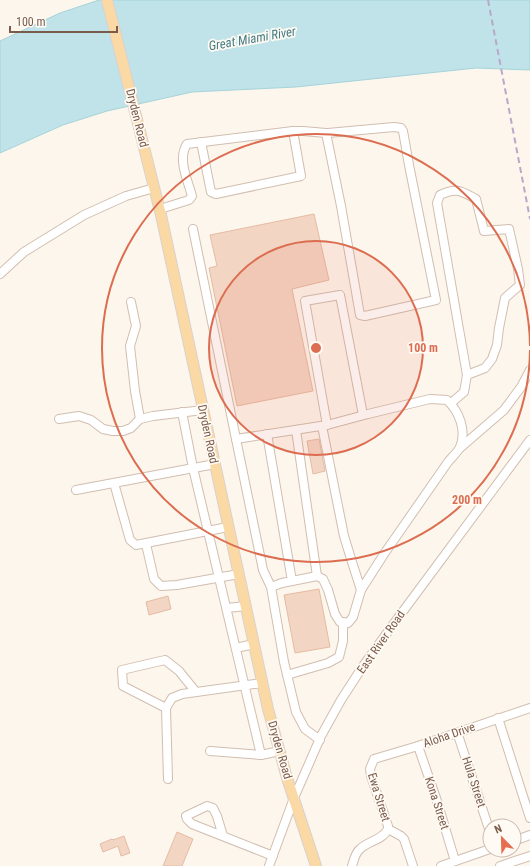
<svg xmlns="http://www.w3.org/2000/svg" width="530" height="866" font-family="'Roboto Condensed',sans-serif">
	<rect width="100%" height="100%" fill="#fdf6ec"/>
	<path fill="#bfe3e8" stroke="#a5d3da" d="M99 0H530V70L476 68 296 87 192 92 107 111 63 125 0 153V41L60 13Z"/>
	<g fill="#f3d5c3" stroke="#e6bba3">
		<path d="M314 214 329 280 292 289 313 391 237 406 209 268 217 266 210 235Z"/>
		<path d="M319 439 325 471 313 474 307 441Z"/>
		<path d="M319 589 330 647 295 653 284 595Z"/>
		<path d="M168 596 171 609 149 615 146 602Z"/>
		<path d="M177 832 193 839 182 866H163Z"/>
		<path d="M124 836 130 853 121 856 118 846 103 852 100 844 112 839 113 840Z"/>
	</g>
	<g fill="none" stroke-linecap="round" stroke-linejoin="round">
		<g stroke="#d1beb0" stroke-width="10">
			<g id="minor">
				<path d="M201 142 211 192 216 194 301 176 293 131"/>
				<path d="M160 209 189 200 192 196C188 181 177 159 187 144L293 131H303L326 133H328L394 127 401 128 403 131 409 165 436 300 365 316 360 315 341 206 326 133"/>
				<path d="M193 229 236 439"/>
				<path d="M0 274 24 252 84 215 126 196 154 188"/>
				<path d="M131 302 136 326 130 346 135 391 140 419 153 416 203 410"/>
				<path d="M451 403 464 392 467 375 437 203 440 195C456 187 461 191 476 199L484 231 509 229 518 269 520 285 505 298 499 328 497 345 492 359 485 368 467 375"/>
				<path d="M182 412 193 468 261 755 280 751"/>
				<path d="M59 419 79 416 91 420 103 429 113 431H123L131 428 140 419"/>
				<path d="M327 425 305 301 340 295 363 415"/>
				<path d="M322 426 344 536 352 562 361 590"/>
				<path d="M296 430 317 576"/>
				<path d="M267 434 292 581"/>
				<path d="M460 448 504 410 521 387 530 370"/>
				<path d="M114 483 130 540 136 545 228 527"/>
				<path d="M76 490 215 464"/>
				<path d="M146 544 154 579 161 586 177 585 239 574"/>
				<path d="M271 587 263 570 236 439 327 425 368 414 430 399 447 400C459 411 467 431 460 447 458 452 452 457 448 462L384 554 361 590 353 617 348 623 340 622 335 614 328 590 323 579 317 576 282 583 271 587 284 662 296 712 305 729 320 740"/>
				<path d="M227 608 246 606"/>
				<path d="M236 648 254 644"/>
				<path d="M287 675 328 663 339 657 343 641V622"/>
				<path d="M166 708 123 686 122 670 165 660 179 671 196 692"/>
				<path d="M498 718 530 818"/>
				<path d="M457 732 490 832"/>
				<path d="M418 746 437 801 455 861"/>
				<path d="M210 751 261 755"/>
				<path d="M168 779 166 708 172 698 182 694 262 683"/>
				<path d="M388 829V826L371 776 370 769 374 759 418 746 530 708"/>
				<path d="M388 829 401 836 404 839 413 866"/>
				<path d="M223 836 217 816 213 808 207 806 186 816 187 819 192 824 273 856"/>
				<path d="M514 841 530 835"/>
				<path d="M269 866 294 798 321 736 341 700 363 666 395 622 530 440"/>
				<path d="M352 866C354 860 355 853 360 849 368 841 383 840 388 829"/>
				<path d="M441 866 490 849"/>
				<path d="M500 866 530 856"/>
			</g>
		</g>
		<g stroke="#dad1cd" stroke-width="12">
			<path id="major" d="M107 0 161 215 268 709 287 778 316 866"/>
		</g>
		<use href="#minor" stroke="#fff" stroke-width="8"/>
		<use href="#major" stroke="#fbd9a5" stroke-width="10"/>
		<path stroke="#b9a8c9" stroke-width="2" stroke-dasharray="6 4" stroke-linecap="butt" d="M488 0 530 219"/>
	</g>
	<circle cx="316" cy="348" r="107" fill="#dc6d51" fill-opacity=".12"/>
	<g fill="none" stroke="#dc6d51" stroke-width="2">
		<circle cx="316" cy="348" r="107"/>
		<path d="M530 350A214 214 0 1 1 530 346"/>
	</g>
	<g text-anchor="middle" stroke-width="3.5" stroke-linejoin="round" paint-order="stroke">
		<g font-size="12" fill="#7a5c4d" stroke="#fffaf3">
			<text transform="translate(137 118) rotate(76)" y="4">Dryden Road</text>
			<text transform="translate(208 434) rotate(78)" y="4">Dryden Road</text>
			<text transform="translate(381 642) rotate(-55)" y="4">East River Road</text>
			<text transform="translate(449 735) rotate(-19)" y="4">Aloha Drive</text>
			<text transform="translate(280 750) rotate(74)" y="4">Dryden Road</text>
			<text transform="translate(474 782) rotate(72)" y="4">Hula Street</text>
			<text transform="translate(379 797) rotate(73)" y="4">Ewa Street</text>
			<text transform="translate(437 803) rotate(72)" y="4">Kona Street</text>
		</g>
		<g font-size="13" font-style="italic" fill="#437c86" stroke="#fffaf3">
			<text transform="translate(252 38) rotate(-10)" y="5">Great Miami River</text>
		</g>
	</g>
	<circle cx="316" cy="348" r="6" fill="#dc6d51" stroke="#fffaf3" stroke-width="2"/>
	<g font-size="12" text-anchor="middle" font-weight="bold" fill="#dc6d51" stroke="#fffaf3" stroke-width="3.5" stroke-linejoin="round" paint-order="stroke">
		<text x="423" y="352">100 m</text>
		<text x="467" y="504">200 m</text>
	</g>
	<g transform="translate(502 838) rotate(337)"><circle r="19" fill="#fffaf3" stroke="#cabbb1"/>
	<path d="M0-3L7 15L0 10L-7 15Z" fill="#e76f51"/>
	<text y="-6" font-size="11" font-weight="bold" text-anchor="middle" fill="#7a5c4d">N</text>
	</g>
	<path d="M10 26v6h107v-6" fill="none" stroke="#7a5c4d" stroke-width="2"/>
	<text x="16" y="26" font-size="12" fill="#7a5c4d" stroke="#fffaf3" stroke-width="3" paint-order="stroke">100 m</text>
</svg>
